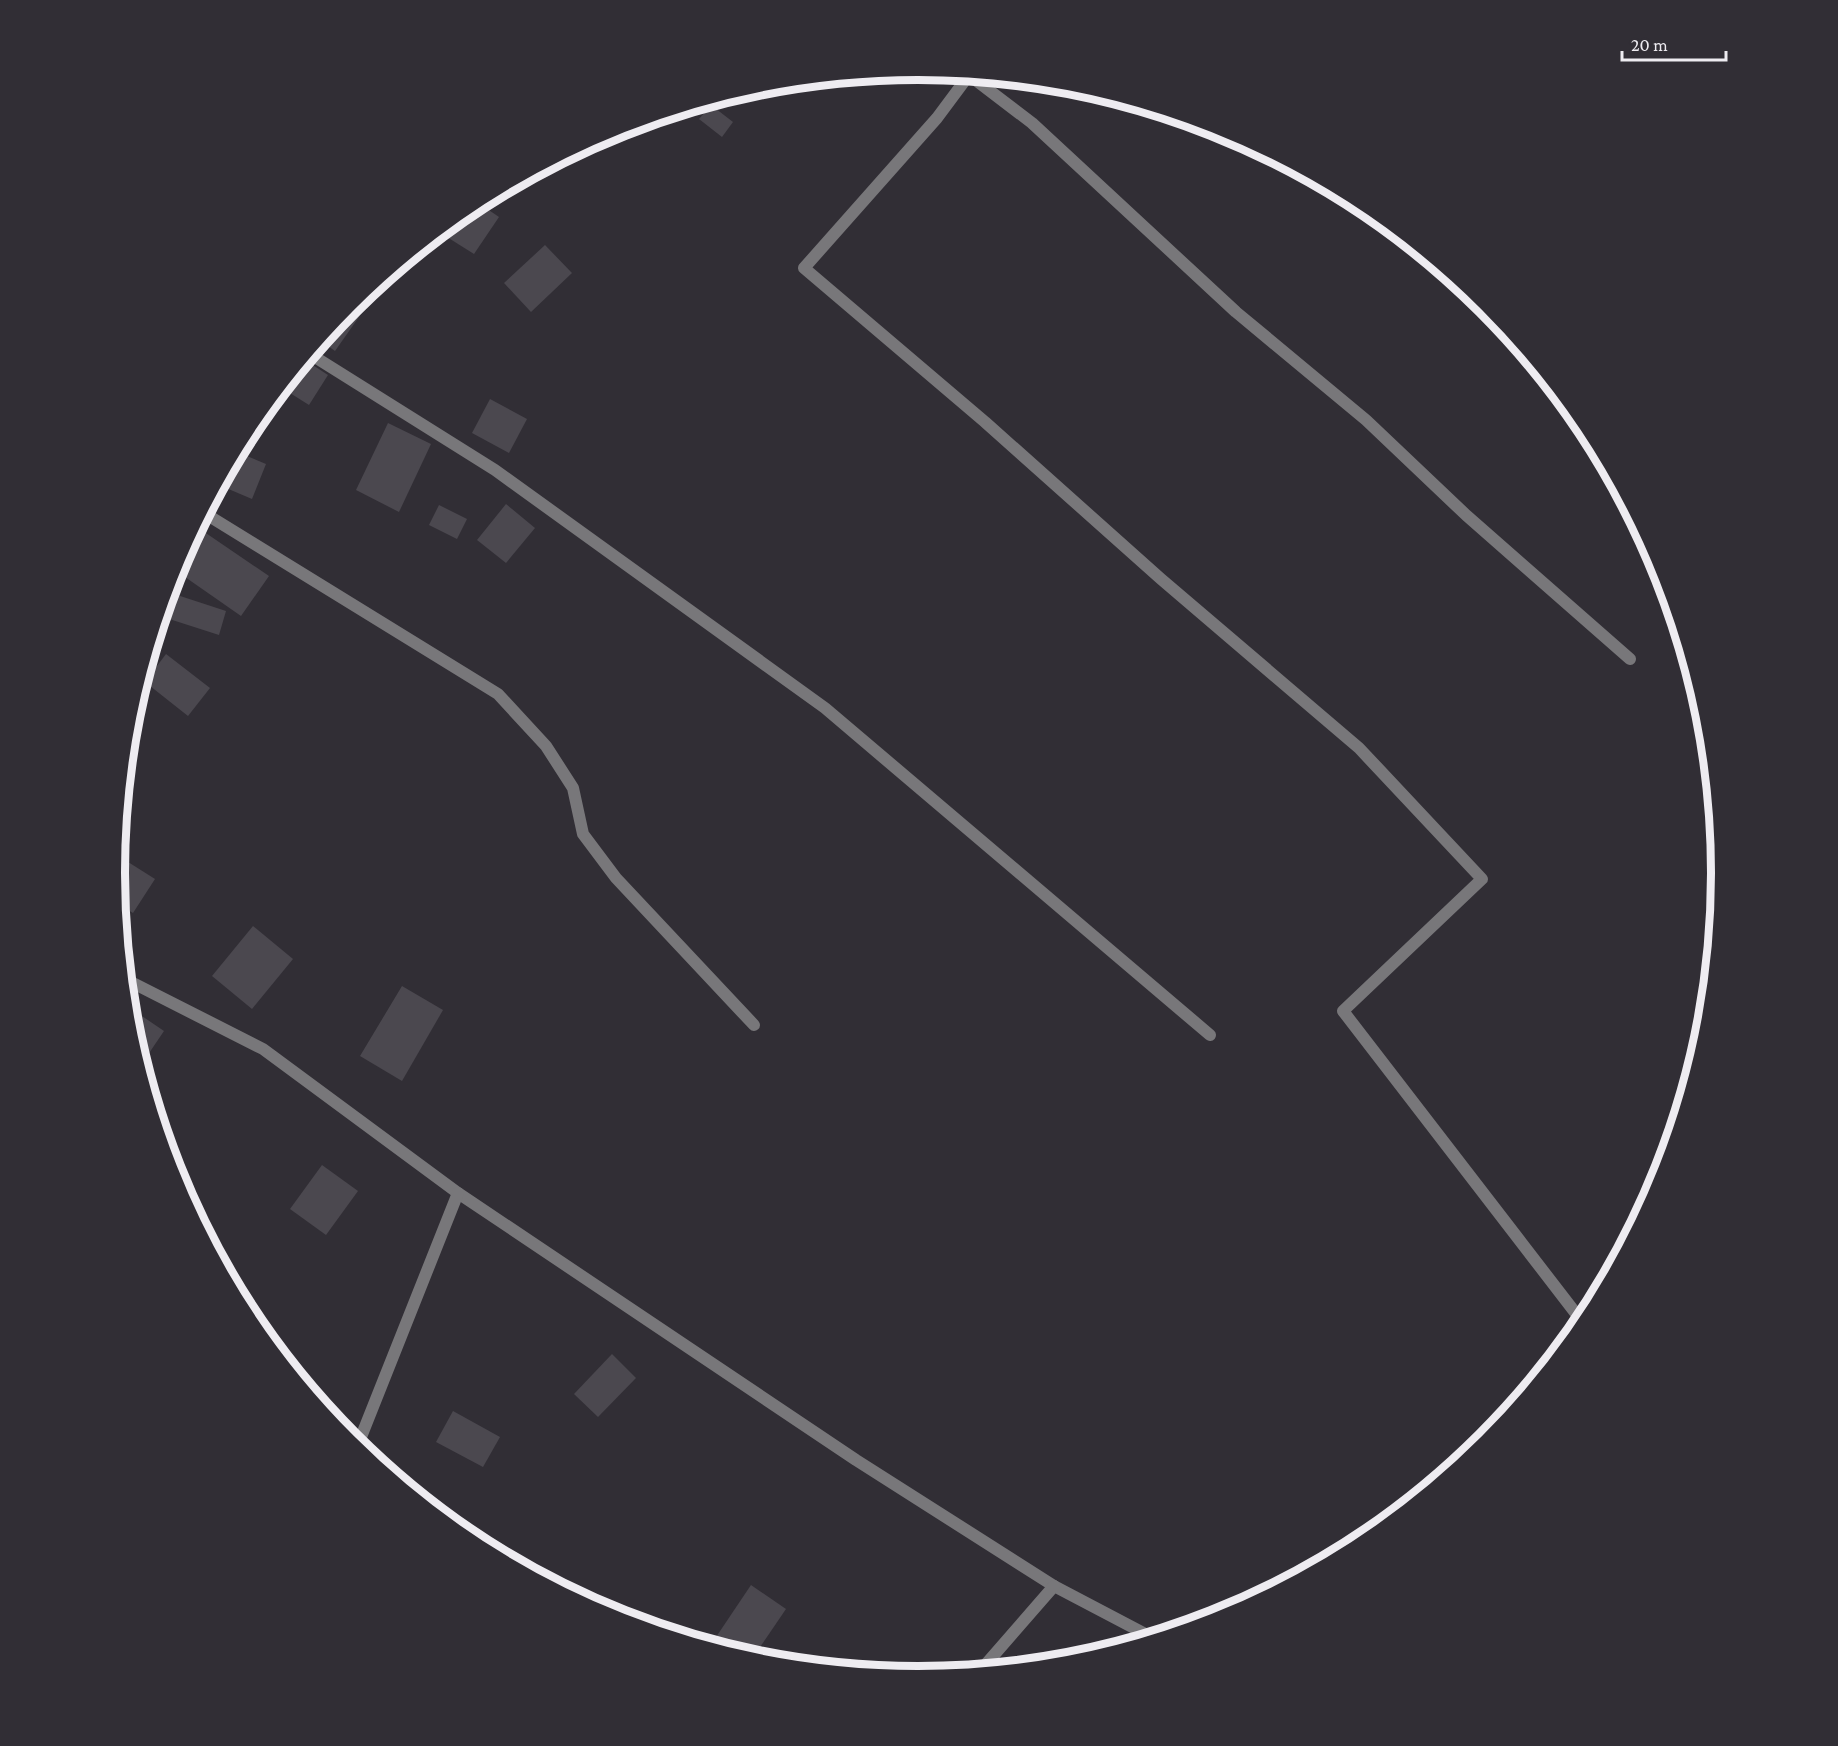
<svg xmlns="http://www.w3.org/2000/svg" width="1838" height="1746" font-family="'Crimson Pro',serif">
	<rect width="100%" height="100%" fill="#312e35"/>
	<g fill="#4b484f">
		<path d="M711 105 733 122 722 137 699 119Z"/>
		<path d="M477 202 499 217 474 254 439 232Z"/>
		<path d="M545 245 572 273 531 312 504 283Z"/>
		<path d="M356 300 366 307 335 351 321 341Z"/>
		<path d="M305 360 328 375 309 405 282 388Z"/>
		<path d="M490 399 527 419 509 453 472 433Z"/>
		<path d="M388 423 431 444 399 512 356 490Z"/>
		<path d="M237 452 266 464 252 499 219 485Z"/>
		<path d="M506 504 535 528 506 563 477 540Z"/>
		<path d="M439 505 467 519 457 539 429 525Z"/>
		<path d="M197 527 269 576 241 616 175 570Z"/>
		<path d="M171 593 226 611 219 635 163 617Z"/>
		<path d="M166 654 210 688 188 716 145 682Z"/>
		<path d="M117 855 155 879 133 913 118 904 115 873Z"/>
		<path d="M253 926 293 959 252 1009 212 976Z"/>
		<path d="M402 986 443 1010 402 1081 360 1056Z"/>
		<path d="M136 1012 164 1031 141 1065 130 1030V1021Z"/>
		<path d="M322 1165 358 1191 326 1235 290 1209Z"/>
		<path d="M612 1354 636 1378 598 1417 574 1394Z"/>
		<path d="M453 1411 500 1437 483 1467 436 1442Z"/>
		<path d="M751 1585 786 1609 752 1659 710 1646Z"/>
	</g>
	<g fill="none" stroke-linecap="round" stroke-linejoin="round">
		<g stroke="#78777a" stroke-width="12">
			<path d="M310 354 495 470 825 708 1210 1035"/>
			<path d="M204 513 498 694 546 746 573 788 583 834 616 878 754 1025"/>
			<path d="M125 979 263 1049 458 1193 856 1460 1054 1586 1153 1638"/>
			<path d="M1584 1324 1343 1011 1482 879 1359 748 1161 579 985 422 804 268 937 118 969 75 1032 123 1236 312 1366 420 1466 515 1630 659"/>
			<path d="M357 1447 458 1193"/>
			<path d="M980 1671 1054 1586"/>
		</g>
	</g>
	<path d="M0 0H1838V1746H0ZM125 873a793 793 0 1 1 1586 0a793 793 0 1 1-1586 0Z" fill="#312e35" fill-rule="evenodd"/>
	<path fill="none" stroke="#eeecf1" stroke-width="8" d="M125 873a793 793 0 1 1 1586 0a793 793 0 1 1-1586 0Z"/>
	<path d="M1622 51v9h104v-9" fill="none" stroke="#eeecf1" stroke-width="3"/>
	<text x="1631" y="51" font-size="18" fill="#eeecf1" stroke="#312e35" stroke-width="4.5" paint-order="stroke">20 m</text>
</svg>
